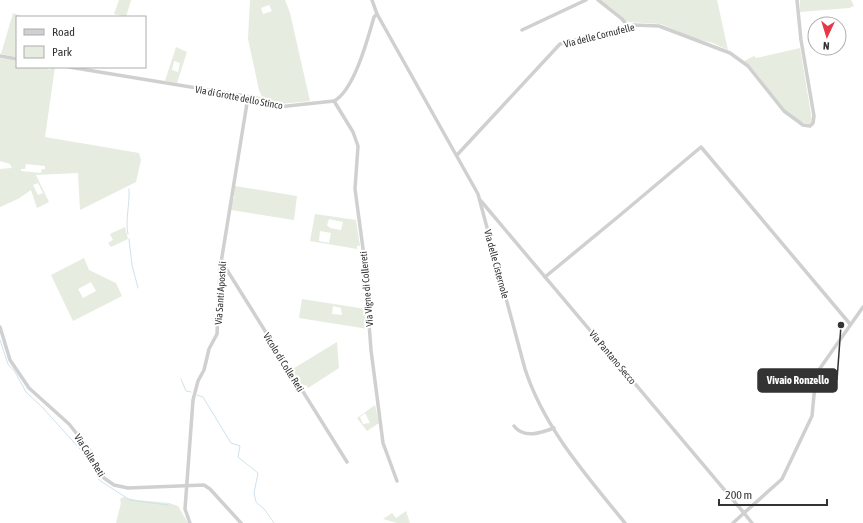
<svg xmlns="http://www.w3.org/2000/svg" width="863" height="523" font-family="'Asap Condensed',sans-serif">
	<rect width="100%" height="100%" fill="#fff"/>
	<g fill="#e6ecdf" fill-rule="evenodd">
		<path d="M119 0H131L126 17 114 14Z"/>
		<path d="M250 0H285L290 13 310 101 280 104 263 99 259 90 248 39ZM269 5 272 11 263 14 261 8Z"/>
		<path d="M599 0H717L728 50 713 43 692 38 661 24 628 22Z"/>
		<path d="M800 0H851L854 6 849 8 800 12Z"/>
		<path d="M13 13 24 17H17V57L1 54Z"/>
		<path d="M176 47 187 52 177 83 165 81ZM174 61 180 63 178 72 172 70Z"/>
		<path d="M800 48 812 120 810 124C777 121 767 78 744 61L754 56 756 58Z"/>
		<path d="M0 58 17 61V67H45L50 70 51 67H55L45 137 139 153 141 160 136 182 80 210 78 173 36 175 49 202 37 208 31 190 18 199 0 207V169L12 168 10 164 0 161ZM26 164 45 166V169H42L41 173 21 171V169H25ZM38 183 43 193 38 195 33 185Z"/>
		<path d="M235 186 297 196 294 220 231 210 232 200 235 197 233 196Z"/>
		<path d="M315 214 356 220 360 246H357V249L310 241ZM329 219 343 222 341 230 330 228 327 225ZM320 231 331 233 329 243 319 241Z"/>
		<path d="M125 227 128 239 111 247 108 243 113 240 110 234Z"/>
		<path d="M84 258 89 270 116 283 122 296 73 321 51 275ZM91 282 96 291 83 298 78 289Z"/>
		<path d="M302 299 366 309 368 329 299 318ZM333 306 341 308 342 315 332 314Z"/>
		<path d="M337 342 339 368 308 388 306 385 301 386 291 370Z"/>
		<path d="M375 405 379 423 367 431 357 418ZM365 413 370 423 363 424 360 417Z"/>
		<path d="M123 497 137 500 169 503 178 506 188 523H116L121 503 120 499Z"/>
		<path d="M406 511 410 523H397L383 519 392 513 396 518Z"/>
	</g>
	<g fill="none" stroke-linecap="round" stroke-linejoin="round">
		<g stroke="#cfe2ee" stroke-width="1">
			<path d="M128 234C125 220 130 204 129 189"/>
			<path d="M129 239 132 265 138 288"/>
			<path d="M0 340 8 364 15 372 26 392 43 408 80 449 90 462 99 480 130 500 168 505"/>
			<path d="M181 379 186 391 191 392"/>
			<path d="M197 395 203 397 231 443 240 446 238 457 258 473 254 493 256 502 265 510 274 523"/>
		</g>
		<g stroke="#d0d0d0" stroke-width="3.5">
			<path d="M372 0 377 14 478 194 525 369C544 428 587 476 625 523"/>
			<path d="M598 0 622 19 628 26"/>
			<path d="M522 30 586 0"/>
			<path d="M0 56 17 59"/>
			<path d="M69 67 257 98 278 107 334 101C354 91 368 38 374 17L377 14"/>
			<path d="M334 101 353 132 358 146 355 189 364 256 371 350 383 443 397 481"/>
			<path d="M457 155 560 44 634 25 659 26 730 53 748 66 784 111 803 125 810 126 813 123 814 116 801 40 797 0"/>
			<path d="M481 201 744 513 782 479 812 416 816 374 863 307"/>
			<path d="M222 262 347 462"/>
			<path d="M545 277 619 216 701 147 850 324"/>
			<path d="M0 327 10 360 29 388 69 424 89 449 99 472 104 478 114 485 128 488 204 485 210 489 241 523"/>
			<path d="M514 426C524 439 541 433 554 428"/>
			<path d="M190 523 185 509 193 400 198 381 204 370 209 349 217 334 220 269 248 97"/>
			<path d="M733 523 744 513 752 523"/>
		</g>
	</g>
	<g text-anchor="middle" stroke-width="4" stroke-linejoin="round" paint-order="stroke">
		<g font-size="10" fill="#333" stroke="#fff">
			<text transform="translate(599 35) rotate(-14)" y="4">Via delle Cornufelle</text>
			<text transform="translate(239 97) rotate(11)" y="4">Via di Grotte dello Stinco</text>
			<text transform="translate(497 264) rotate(75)" y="4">Via delle Cisternole</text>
			<text transform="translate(366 289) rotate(-95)" y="4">Via Vigne di Collereti</text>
			<text transform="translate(220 293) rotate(-86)" y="4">Via Santi Apostoli</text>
			<text transform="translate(613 357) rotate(50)" y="4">Via Pantano Secco</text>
			<text transform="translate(284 362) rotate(58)" y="4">Vicolo di Colle Reti</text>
			<text transform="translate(90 455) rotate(58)" y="4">Via Colle Reti</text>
		</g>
	</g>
	<path fill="none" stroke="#333" stroke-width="1.5" d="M841 325L837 380"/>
	<circle fill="#333" stroke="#fff" stroke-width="1.5" cx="841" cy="325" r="4"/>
	<rect fill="#333" stroke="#333" stroke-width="1.5" x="758" y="369" width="79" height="23" rx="4"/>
	<g font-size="11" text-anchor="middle" font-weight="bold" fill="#fff">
		<text x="798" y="384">Vivaio Ronzello</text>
	</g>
	<rect x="16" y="16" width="130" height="52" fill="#ffffff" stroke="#adadad"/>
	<rect x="24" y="29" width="20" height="6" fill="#d0d0d0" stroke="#adadad"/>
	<text x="52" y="36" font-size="12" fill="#333333">Road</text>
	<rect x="24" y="46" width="20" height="12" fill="#e6ecdf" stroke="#adadad"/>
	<text x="52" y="56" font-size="12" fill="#333333">Park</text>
	<g transform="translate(827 36) rotate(184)"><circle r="19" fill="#ffffff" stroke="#adadad"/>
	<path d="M0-3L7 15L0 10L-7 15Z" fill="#e63946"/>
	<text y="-6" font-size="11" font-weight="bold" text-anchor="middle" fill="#333333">N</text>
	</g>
	<path d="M719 499v6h108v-6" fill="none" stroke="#333333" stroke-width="2"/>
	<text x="725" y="499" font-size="12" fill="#333333" stroke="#ffffff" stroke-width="3" paint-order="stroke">200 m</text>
</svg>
